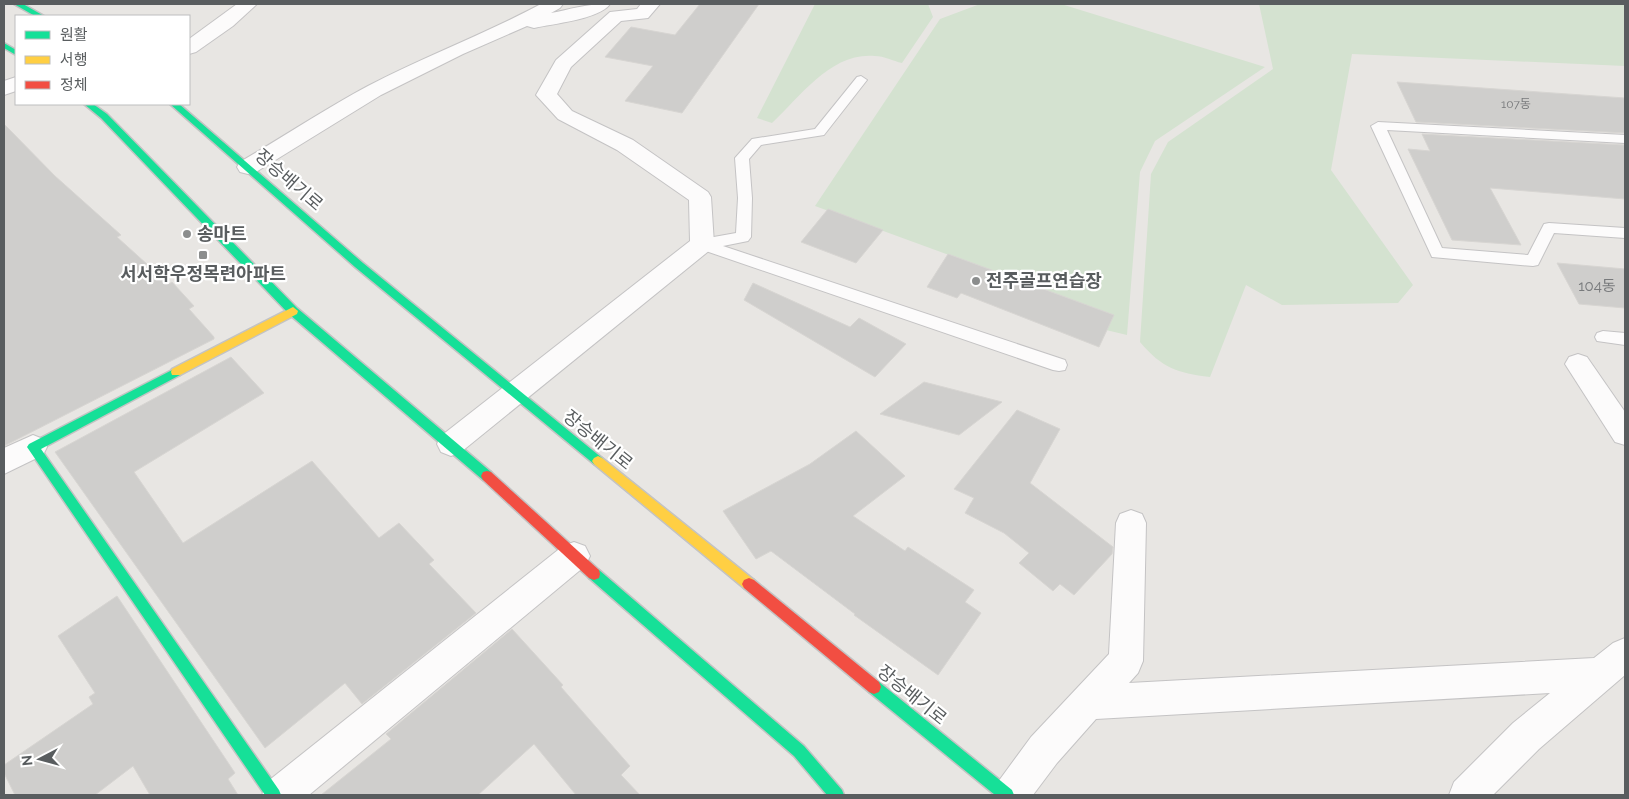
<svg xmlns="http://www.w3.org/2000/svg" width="1629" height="799" font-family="Raleway,'Noto Sans KR',sans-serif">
	<rect width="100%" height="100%" fill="#e8e6e3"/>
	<g fill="#d4e2d0">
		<path d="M815 4H928L933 17 902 63C893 61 884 56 875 56 831 52 801 96 772 123L757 118Z"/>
		<path d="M980 4H1061L1265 67 1155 141 1140 172 1127 335 1106 330 1113 315 815 206 940 19Z"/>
		<path d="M1259 4H1625V66L1352 54 1331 170 1413 285 1398 303 1282 305 1246 285 1210 377C1177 373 1162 368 1140 342L1151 174 1168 142 1273 69Z"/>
	</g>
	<g fill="#cfcecc" stroke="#d7d5d2">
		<path d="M700 4H759L682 113 625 101 653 66 605 57 631 27 675 35Z"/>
		<path d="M1397 82 1625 98V133L1416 122Z"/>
		<path d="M4 124 55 176 121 235 117 237 169 284 172 282 194 306 189 309 214 337V339L4 446Z"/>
		<path d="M1422 134 1625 145V199L1490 188 1521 245 1452 240 1408 149 1430 151Z"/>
		<path d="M828 209 883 230 856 263 801 242Z"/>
		<path d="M948 254 1114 315 1099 347 961 293 957 298 927 287Z"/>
		<path d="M1557 263 1625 269V308L1579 304Z"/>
		<path d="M753 283 850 327 859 318 906 344 875 377 744 300Z"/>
		<path d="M231 357 264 393 134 472 183 543 312 461 379 538 399 523 434 560 429 564 476 613 362 704 345 683 265 748 55 452Z"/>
		<path d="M924 382 1002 402 959 435 880 414Z"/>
		<path d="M1017 410 1060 429 1030 483 1113 547 1112 554 1074 595 1060 584 1053 591 1019 563 1029 553 1004 533 965 513 974 498 954 489Z"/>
		<path d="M856 431 905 476 853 516 905 551 908 547 974 590 965 602 981 613 938 675 854 615 855 614 771 551 756 559 723 511 810 464Z"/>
		<path d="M117 596 235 773 228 779 238 795H150L133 766 95 795H15L4 773V765L93 704 89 697 95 693 58 636Z"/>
		<path d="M512 629 563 685 561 687 630 766 621 775 640 795H576L534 744 478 795H321L391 739 386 734Z"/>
	</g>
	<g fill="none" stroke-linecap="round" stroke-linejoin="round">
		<g stroke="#c4c3c4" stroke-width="2">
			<g id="lane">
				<path d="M861 76 867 80 824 135 761 145 749 159 752 198 751 237 748 241 723 246 1065 360 1067 365 1065 370 1059 371 1053 370 697 248 694 244 697 240 736 233 738 198 735 158 752 139 815 129 857 77Z"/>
				<path d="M1378 122 1625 135V143L1387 130 1442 248 1528 255 1544 224 1549 223 1625 228V238L1554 233 1538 265 1533 266 1432 257 1371 126Z"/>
				<path d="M1603 331 1625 333V345L1597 341 1595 337 1597 333Z"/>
			</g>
		</g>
		<g stroke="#c4c3c4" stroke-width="2">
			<g id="street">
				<path d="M237 4H257L233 26 196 52 189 54V39Z"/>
				<path d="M541 4H563L560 8 551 13C571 9 589 3 610 4 600 19 552 24 534 28L527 26 463 54 381 95 256 172 248 174 240 172 237 167 240 162C283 137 325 109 368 86 425 56 485 34 541 4Z"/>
				<path d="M641 4H660L648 18 621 21 571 67 557 94 572 111 633 140 708 192 711 197 714 244 710 250 461 452 451 456 441 452 437 444 441 436 690 241 689 200 617 150 558 119 536 95 556 60 610 12 637 9Z"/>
				<path d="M16 77V91L4 95V81Z"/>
				<path d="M1578 354 1587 357 1625 412V445L1615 442 1565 364 1569 357Z"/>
				<path d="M33 435 43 439 47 447 43 455 4 474V448Z"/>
				<path d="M1131 510 1142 514 1146 523 1143 661 1138 673 1129 683 1594 658 1613 643 1625 638V675L1539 749 1493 795H1449L1454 782 1513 723 1550 693 1096 719 1057 763 1033 795H993L998 782 1031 737 1109 654 1116 523 1120 514Z"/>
				<path d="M574 542 585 546 590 556 585 566 309 795H262L267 782 563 546Z"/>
			</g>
		</g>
		<g stroke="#c3c3c3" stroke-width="3">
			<g id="fast">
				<path d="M14 4H23L44 16H35Z"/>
				<path d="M4 43 16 50V55L4 48Z"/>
				<path d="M84 104H93L107 114 297 308 491 472 493 476 491 480 487 481 483 480 289 314 101 118Z"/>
				<path d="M170 104H179L363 263 602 458 604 461 602 464 598 466 594 464 355 267Z"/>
				<path d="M176 368 180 369 181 372 180 375 41 449 279 790 281 795H265L27 447 29 444Z"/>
				<path d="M594 568 599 570 804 746 842 790 844 795H827L794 756 589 578 588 574 589 570Z"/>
				<path d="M874 680 879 682 1012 790 1014 795H995L869 692 867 687 869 682Z"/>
			</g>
		</g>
		<g stroke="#c3c3c3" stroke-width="3">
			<g id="slow">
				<path d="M293 307 298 311 297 314 180 375H172L171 372 172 369Z"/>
				<path d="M598 456 602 458 754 580 756 584 754 588 749 590 744 588 594 464 592 461 594 458Z"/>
			</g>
		</g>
		<g stroke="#c3c3c3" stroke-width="3">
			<g id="jam">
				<path d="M487 471 491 472 599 570 600 574 599 578 594 580 589 578 483 480 481 476 483 472Z"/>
				<path d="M749 578 754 580 879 682 881 687 879 692 874 694 869 692 744 588 742 584 744 580Z"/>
			</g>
		</g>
		<use href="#lane" fill="#fcfbfb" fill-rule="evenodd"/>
		<use href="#street" fill="#fcfbfb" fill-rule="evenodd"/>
		<use href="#fast" fill="#16e098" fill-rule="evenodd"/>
		<use href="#slow" fill="#ffcf43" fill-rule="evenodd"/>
		<use href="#jam" fill="#f24e42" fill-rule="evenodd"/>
	</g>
	<g fill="#8b8d8d" stroke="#fff" stroke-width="2">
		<circle cx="187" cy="234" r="5"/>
		<rect x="198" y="250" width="10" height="10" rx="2.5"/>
		<circle cx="976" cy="281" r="5"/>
	</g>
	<g text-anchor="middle" stroke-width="4.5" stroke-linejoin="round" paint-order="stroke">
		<g font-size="12" fill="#787a7c">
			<text x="1516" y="108">107동</text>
		</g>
		<g font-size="15" fill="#787a7c">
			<text x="1597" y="291">104동</text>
		</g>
		<g font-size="18" fill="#595d5f" stroke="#fff">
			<text transform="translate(289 180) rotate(41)" y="6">장승배기로</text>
			<text transform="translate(598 440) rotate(39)" y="6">장승배기로</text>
			<text transform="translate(912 695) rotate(39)" y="6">장승배기로</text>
		</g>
		<g font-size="18" font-weight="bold" fill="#595d5f" stroke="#fff" text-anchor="start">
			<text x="197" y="240">송마트</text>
			<text x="203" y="280" text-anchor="middle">서서학우정목련아파트</text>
			<text x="986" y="287">전주골프연습장</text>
		</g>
	</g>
	<rect width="1629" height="799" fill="none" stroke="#595d5f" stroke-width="10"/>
	<rect x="15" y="15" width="175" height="90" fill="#ffffff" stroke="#bdbebf"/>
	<rect x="25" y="31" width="25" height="8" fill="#16e098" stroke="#bdbebf"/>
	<text x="60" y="40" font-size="15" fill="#595d5f">원활</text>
	<rect x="25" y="56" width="25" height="8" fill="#ffcf43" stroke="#bdbebf"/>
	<text x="60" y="65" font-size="15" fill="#595d5f">서행</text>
	<rect x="25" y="81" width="25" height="8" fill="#f24e42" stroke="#bdbebf"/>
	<text x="60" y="90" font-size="15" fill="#595d5f">정체</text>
	<g transform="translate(40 759) rotate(264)" stroke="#ffffff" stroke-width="4" paint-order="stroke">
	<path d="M0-4L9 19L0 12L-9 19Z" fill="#595d5f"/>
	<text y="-8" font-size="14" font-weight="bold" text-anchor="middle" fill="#595d5f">N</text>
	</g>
</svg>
